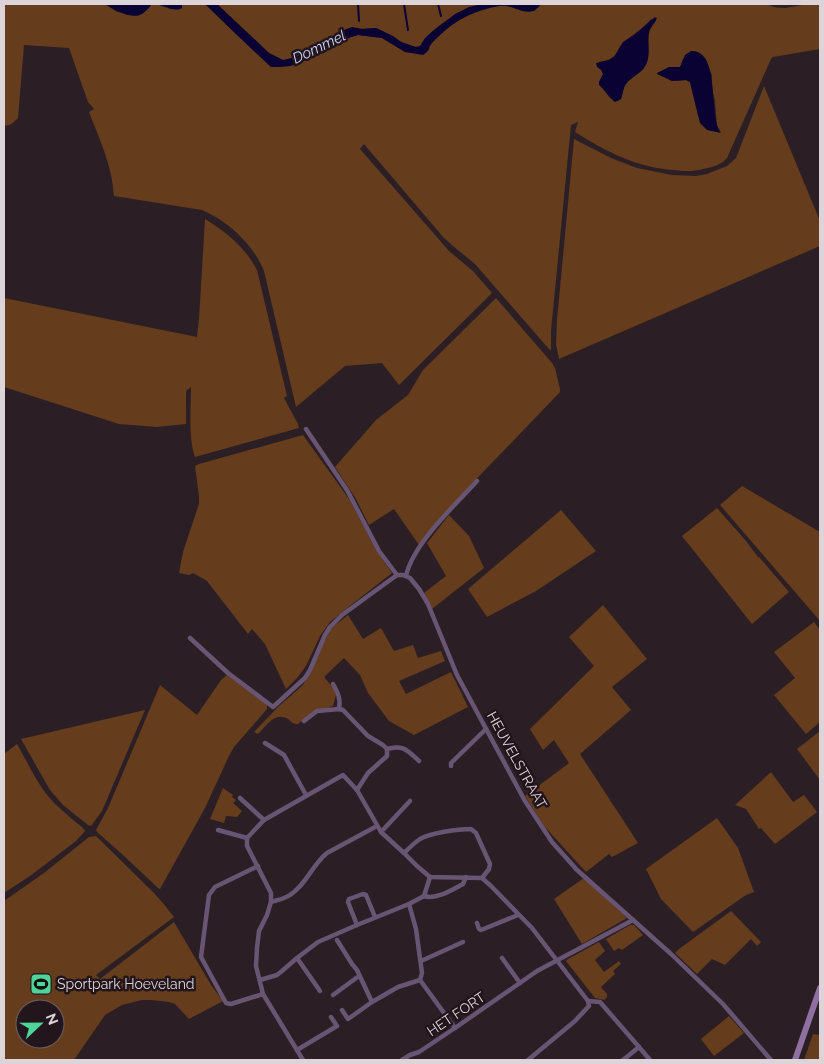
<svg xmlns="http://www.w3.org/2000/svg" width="824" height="1064" font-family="Raleway,sans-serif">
	<rect width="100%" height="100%" fill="#2b1f25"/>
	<g fill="#653c1c" fill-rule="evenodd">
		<path d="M4 4H105L117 12 142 14 151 5H159L170 9 182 8V4H205L237 35 271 67 290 66 314 57 348 38 358 35 382 38 405 52 431 44 447 28 466 15 485 8 504 5 525 11H534L541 4H767C783 12 791 6 808 4 812 3 816 4 820 4V49L773 57 771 59 727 158C721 165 713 167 703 169 693 172 683 171 672 170 636 167 605 151 575 132L578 122 571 125 551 331V350L549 349 475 264 453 246 444 238 364 144 360 149 449 251 473 271 492 293 399 385 382 363 345 366 296 407 264 271C253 244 228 221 202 210L114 196C112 166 100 140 89 112L94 109 88 102 69 48 24 45 18 118C14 122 10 127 4 125ZM651 19 656 21C654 24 651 27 650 30 646 41 650 54 645 65 642 72 631 77 626 84 623 88 623 94 621 99L618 101 613 100 606 91 600 85 599 82 603 74 599 62C604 61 610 60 614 56 618 53 619 47 623 43 632 35 643 29 651 19ZM705 58 712 75V89L715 101 717 126 721 132 698 116 690 82 686 80 676 81 672 67H680L683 59Z"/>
		<path d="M217 4H482C462 9 445 20 429 34 426 37 423 44 420 46 412 51 387 32 378 29 372 27 365 29 359 29 358 29 352 28 352 28 342 29 330 40 322 45 310 52 296 57 283 60L269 53Z"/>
		<path d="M764 86 820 221V246L559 359 556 344 557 320 574 139 611 158 637 168 672 175 696 176 707 174 727 166 736 158Z"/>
		<path d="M205 219C226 232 245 247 257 270L287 396 284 398 298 424 299 428 195 457C188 437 191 409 191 387L186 391V424L157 427 119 424 4 387V298L197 337 199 319Z"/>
		<path d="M496 298 552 363 555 368 560 389V392L463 493 419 545 394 509 369 525 356 499 335 467 376 420 408 395 423 370Z"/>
		<path d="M303 435 349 499 376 550 392 573 351 605 330 622 320 636 306 666 297 678 286 689 265 644 252 629 248 634 207 581 193 573 189 575 179 573 183 552 199 504V496L195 466 199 464Z"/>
		<path d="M742 486 820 532V621L720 505Z"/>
		<path d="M717 508 746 541 758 557 760 558 789 592 752 624 682 536Z"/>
		<path d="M561 510 596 551 536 591 487 617 468 589Z"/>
		<path d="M449 515 469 536 484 568 432 609 424 593 446 576 427 543Z"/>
		<path d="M603 605 647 659 612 687 631 710 580 754 638 843 612 857 609 854 586 872 544 826 525 796 569 763 554 740 543 750 530 729 594 666 569 637Z"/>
		<path d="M348 615 363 639 381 628 394 651 413 645 418 658 441 651 445 661 399 681 406 694 451 672 468 707 414 735 389 721 368 693 360 675 344 658 324 677 334 689 336 695 333 706 323 709H317L298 724C293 724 292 722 288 719 275 711 266 726 258 734L254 732 279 706 302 686 308 677 329 632 333 627Z"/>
		<path d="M814 622 820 630V722L806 734 774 695 795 678 774 652Z"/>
		<path d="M227 675 267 704V709L234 747 229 756 205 808 160 889 158 888 123 855 98 833 96 830 108 808 160 685 197 715 221 680Z"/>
		<path d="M145 710 102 811 91 826 88 825 63 805 50 790 21 739Z"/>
		<path d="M820 731V780L797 749Z"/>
		<path d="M17 744C27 761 35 780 48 796 58 808 71 818 83 828L85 831 76 841 30 876 4 893V754Z"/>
		<path d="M771 772 793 802 804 795 817 812 775 844 761 828 759 829 746 809 735 805Z"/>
		<path d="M223 788 233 795 232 797 236 800 233 803 242 811 237 817 226 816 224 823 210 819Z"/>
		<path d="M717 818 738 848 754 892 746 895 693 932 661 899 646 869Z"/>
		<path d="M96 836 154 893 162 902 174 917 96 975 100 979 174 922 211 985 223 1001 189 1019 175 1004 169 1002 151 1000H142L122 1005 105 1015 74 1060H4V901L44 873 89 837ZM25 1009H55V1039H25Z"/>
		<path d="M584 878 627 918 582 944 554 899Z"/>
		<path d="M731 911 761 942 757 946 751 939 725 965 712 959 697 974 675 953 679 949Z"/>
		<path d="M630 925H634L643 935 622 950 619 948 614 951 606 939Z"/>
		<path d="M599 942 605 951 595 960 604 972 619 961 621 964 613 971 615 974 601 987 607 994V997L604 1000 595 998 566 961 568 959Z"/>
		<path d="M729 1016 744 1033 714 1056 701 1039Z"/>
		<path d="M813 1034 820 1035V1060H804Z"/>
	</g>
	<g fill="#090233">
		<path d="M105 4H182V8C174 12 169 7 160 5 158 5 154 5 151 5 149 8 145 12 142 14 132 20 114 10 105 4Z"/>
		<path d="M205 4H217L269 53 283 60 293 58 322 45 344 30 352 27 363 29 376 28 393 36 401 42 416 47 420 46 425 38 432 32 455 14 469 7 482 4H541C528 22 515 3 499 6 476 10 457 19 440 35 438 37 434 40 432 43 427 49 432 49 423 55L405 52 382 38 358 35 348 38 314 57 290 66 279 67H271L237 35Z"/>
		<path d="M655 17 657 18C655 23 650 27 649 32 647 43 652 58 644 68 640 74 631 77 626 84 623 88 623 94 621 99L615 102C609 98 605 90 599 85V82L603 74 601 70 597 67 596 63 609 60 614 57 623 42 634 35Z"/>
		<path d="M691 51C721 49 708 117 721 133L707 130 700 123 690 82 686 80 672 81 657 74V73L669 67H680L685 55Z"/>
	</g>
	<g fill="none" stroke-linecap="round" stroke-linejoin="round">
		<g stroke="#090233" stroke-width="2">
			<path d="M358 4 359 21"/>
			<path d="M404 4 408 30"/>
			<path d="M438 4 441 16"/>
		</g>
		<g stroke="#685573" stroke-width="4.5">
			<path d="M306 429 347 490 379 551 397 575"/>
			<path d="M397 575H403L410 578 419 589 428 604 457 675 525 801 552 842 577 870 670 953 723 1004 771 1060"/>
			<path d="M406 576C413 544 455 505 477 481"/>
			<path d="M190 638 228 673 273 707 305 678 310 670 325 635 330 627 342 615 397 575"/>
			<path d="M333 684C338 693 341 699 339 709"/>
			<path d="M304 721 317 711 339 709 343 710 368 736 383 745 387 749V756L368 773 357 790"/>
			<path d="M265 743 284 755 306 795"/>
			<path d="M387 749C403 744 408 751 419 761"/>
			<path d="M451 766V763L486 729"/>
			<path d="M240 798 264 820"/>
			<path d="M218 830 247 838"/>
			<path d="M381 832 410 801"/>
			<path d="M404 853C409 848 414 843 420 839 430 833 458 829 471 829L476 833 490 864 489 869 482 878"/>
			<path d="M258 866 215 887 209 895 201 957 226 1003 231 1004 263 994"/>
			<path d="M424 896 430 877"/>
			<path d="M271 902C277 900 284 899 290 895 306 885 312 865 327 853L377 826"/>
			<path d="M409 904 416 929 422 973 420 980 455 1028"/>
			<path d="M477 923 479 929 481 930 518 915"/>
			<path d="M357 925 348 902 349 899 363 894 366 895 375 917"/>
			<path d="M337 940 352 964 357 970 372 1002"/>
			<path d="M297 958 320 991"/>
			<path d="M502 958 520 983"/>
			<path d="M421 961 463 942"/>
			<path d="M260 980 277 975 282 971 297 958 318 942 357 925 409 904 424 896C436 900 452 890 463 884L466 877"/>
			<path d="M333 995 359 976"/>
			<path d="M588 1001 600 1002 639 1047 650 1060"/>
			<path d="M342 1010 348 1019 372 1002 398 987 420 980"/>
			<path d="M297 1050 337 1026 331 1017"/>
			<path d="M303 1060 263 994 256 966 257 948 259 931 267 915 271 902V893L247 846V838L264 820 343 775 357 790 381 832 404 853 417 866 430 877 482 878 491 886 532 928 588 1001 589 1006 587 1008 575 1021 528 1060"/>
			<path d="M402 1060 410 1055 419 1052 455 1028 537 971 633 920"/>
			<path d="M623 1060 639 1047"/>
		</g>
		<path stroke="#8f71a1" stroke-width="6" d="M795 1060 820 988"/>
	</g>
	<defs>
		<g id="stadium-square" transform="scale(1.125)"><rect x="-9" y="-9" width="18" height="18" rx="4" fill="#4ed399" stroke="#22161c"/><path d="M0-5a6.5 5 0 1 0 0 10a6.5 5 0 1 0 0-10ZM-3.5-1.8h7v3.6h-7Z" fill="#111"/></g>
	</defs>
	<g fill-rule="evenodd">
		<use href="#stadium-square" x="41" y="984"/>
	</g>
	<g text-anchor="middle" stroke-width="5" stroke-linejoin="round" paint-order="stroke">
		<g font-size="14" fill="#dcd4d8" stroke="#22161c">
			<text transform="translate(517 760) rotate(61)" y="5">HEUVELSTRAAT</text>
			<text transform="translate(456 1014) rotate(-34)" y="5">HET FORT</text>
		</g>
		<g font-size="14" fill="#dcd4d8" stroke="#22161c" text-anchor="start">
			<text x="57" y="989">Sportpark Hoeveland</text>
		</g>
		<g font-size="15" font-style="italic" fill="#cad1fb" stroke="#22161c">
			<text transform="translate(319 47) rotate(-26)" y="5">Dommel</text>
		</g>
	</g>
	<rect width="824" height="1064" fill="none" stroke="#dcd4d8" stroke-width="10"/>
	<g transform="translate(40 1024) rotate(68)"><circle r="24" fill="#22161c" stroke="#6c6267"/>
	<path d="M0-4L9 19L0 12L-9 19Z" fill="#4ed399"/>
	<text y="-8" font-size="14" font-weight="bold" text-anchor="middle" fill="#dcd4d8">N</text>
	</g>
</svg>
